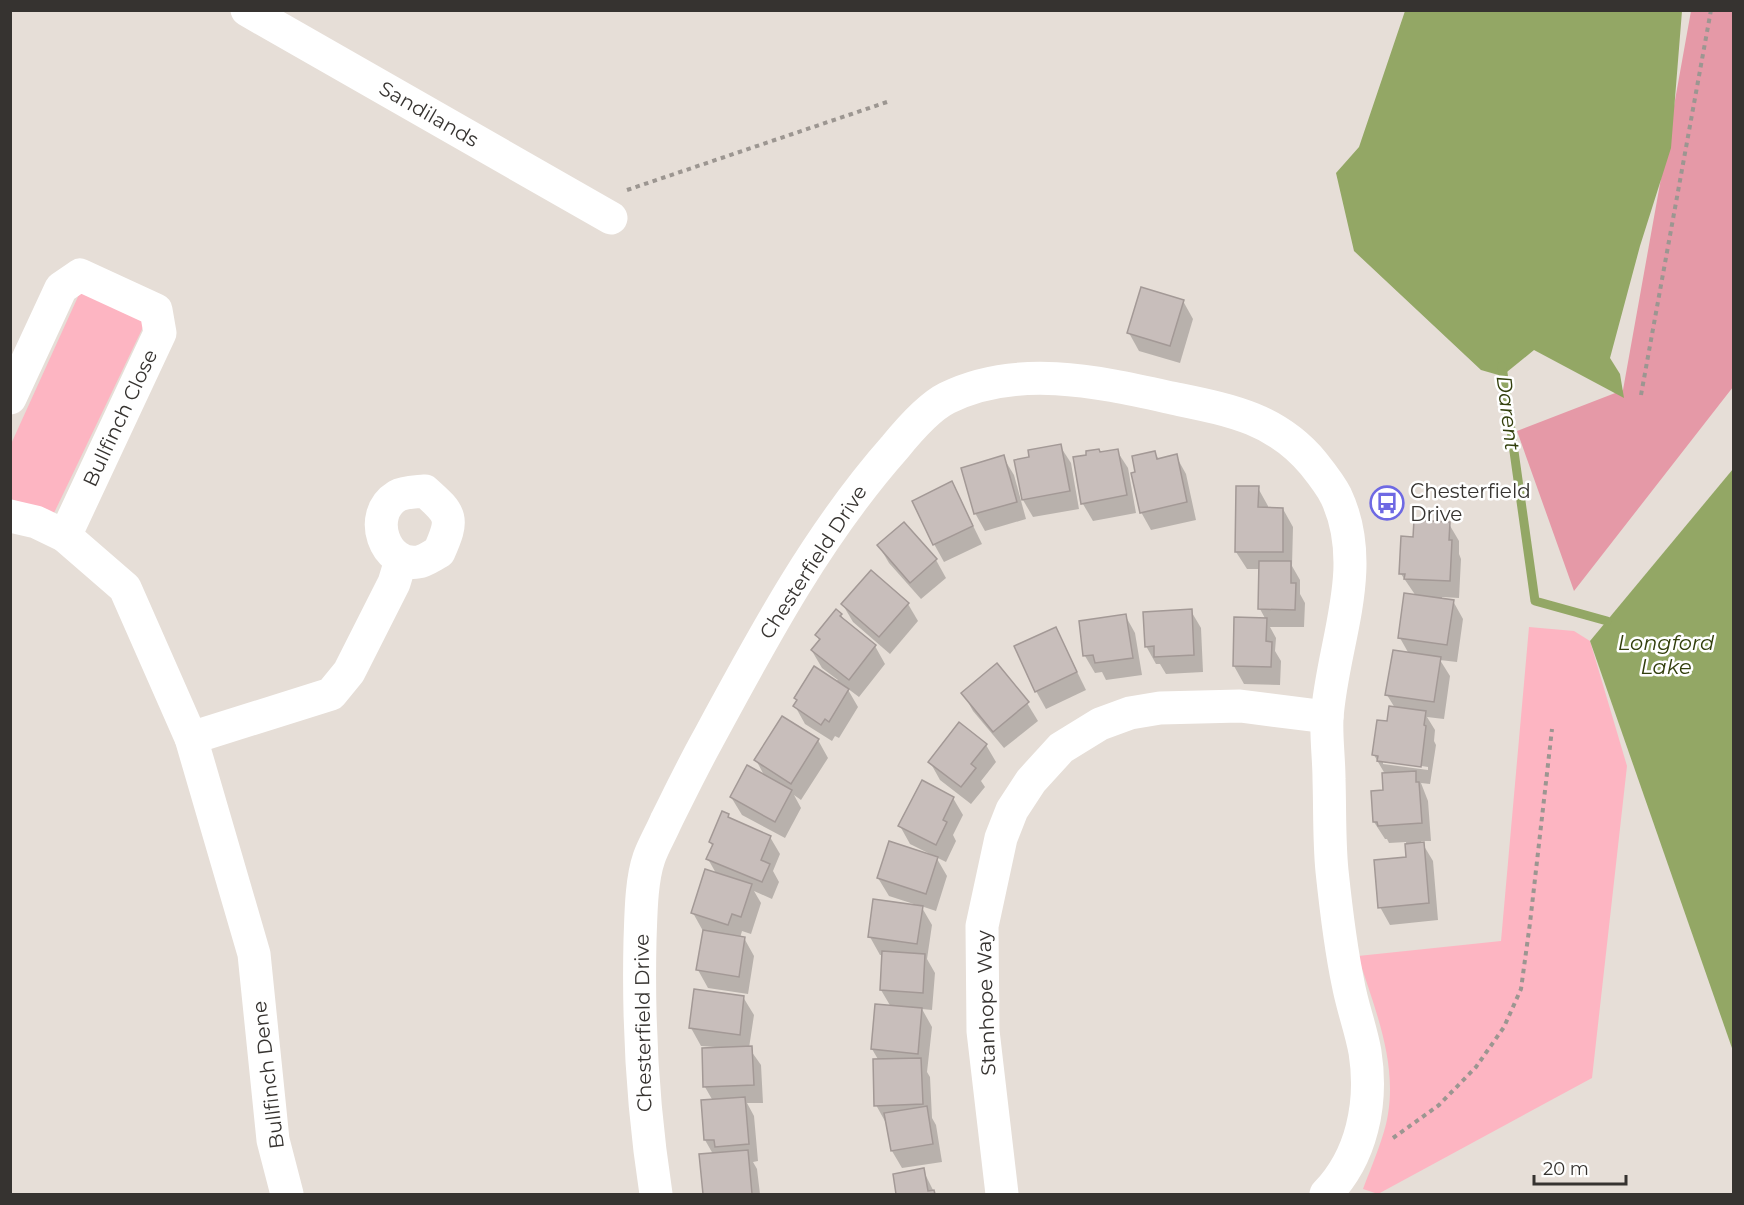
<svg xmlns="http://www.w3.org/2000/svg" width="1744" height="1205" font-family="Montserrat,sans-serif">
	<rect width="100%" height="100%" fill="#e6ded7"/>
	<g fill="#fdb5c2">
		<path d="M81 290 146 321 54 513 11 499V444Z"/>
		<path d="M1529 627 1574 631 1590 641 1627 766 1592 1078 1378 1194 1363 1189C1371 1168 1385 1135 1388 1114 1397 1060 1374 1007 1358 956L1501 941Z"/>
	</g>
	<path fill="#e599a7" d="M1691 11H1733V387L1574 591 1517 431 1623 390Z"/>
	<g fill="#93a765">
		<path d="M1405 11H1682L1671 148 1640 246 1610 358 1620 374 1624 398 1534 350 1502 376 1481 370 1354 251 1336 173 1359 147Z"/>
		<path d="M1733 469V1051L1590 641Z"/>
	</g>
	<g fill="#0003" fill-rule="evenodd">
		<path d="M1183 301 1193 319 1180 363 1139 351 1129 333Z"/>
		<path d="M1060 446 1071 463 1079 509 1033 517 1023 500 1031 458Z"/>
		<path d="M1117 451 1128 468 1136 513 1093 521 1083 504 1100 454Z"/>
		<path d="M1155 453 1159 460 1176 456 1186 474 1196 520 1151 530 1141 512 1137 473Z"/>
		<path d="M1003 457 1014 475 1026 519 985 531 975 513Z"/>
		<path d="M1258 488 1268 506V509H1283L1293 527 1292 566 1300 580V594L1305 603 1304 627H1270L1276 638 1275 651 1281 661 1280 685 1244 684 1234 666 1266 620 1260 609 1261 569H1247L1236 552Z"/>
		<path d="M961 501 982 544 944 562 934 544Z"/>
		<path d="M1449 524 1459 541V554L1461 559 1459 598 1442 597V600L1453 601 1463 619 1457 662 1440 660 1450 676 1444 719 1427 717 1435 730 1434 741 1436 745 1430 784 1421 783 1428 801 1431 841H1421L1433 861 1438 920 1390 925 1380 907 1408 858 1406 842 1389 843 1387 839H1385L1374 822 1385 792V774L1374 755 1395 708 1387 695 1409 654 1400 638 1416 596 1401 574 1415 538ZM1383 760 1428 767V770L1383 764Z"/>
		<path d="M879 546 936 560 946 578 921 599 889 563Z"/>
		<path d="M908 604 918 621 890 654 853 622 843 605Z"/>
		<path d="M1191 611 1201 628 1203 672 1166 674 1160 664H1156L1146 646Z"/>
		<path d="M841 615 846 623 875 646 885 664 859 697 847 688 858 707 839 738 835 736 832 741 805 724 795 706 797 702 795 698 838 680 822 668 812 651 820 641 816 635Z"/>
		<path d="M1125 615 1135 633 1142 675 1106 680 1102 672 1095 673 1085 656Z"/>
		<path d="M1056 629 1086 690 1046 709 1036 691Z"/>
		<path d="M963 693 1027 703 1038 721 1004 748 973 711Z"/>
		<path d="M818 740 828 758 801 800 794 795 801 808 785 838 742 815 731 797 765 777 756 760Z"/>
		<path d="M986 745 996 762 981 781 985 787 971 804 940 780 930 762Z"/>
		<path d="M953 798 963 815 953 835 956 841 946 862 936 857 947 876 936 911 921 906 932 925 927 959 935 973 932 1010 922 1009 932 1027 927 1072 930 1077 932 1118 936 1125 942 1162 902 1168 892 1151 886 1123 876 1105 879 1061 872 1049 891 1007 881 990 884 955H880L870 937 920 906 889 896 878 878 932 855 910 844 900 826Z"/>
		<path d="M728 815 731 820 770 837 780 854 773 871 779 882 772 899 754 891 761 903 751 934 742 931 740 938H744L754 956 748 994 708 988 698 970 703 931 693 913 717 875 708 859 713 847 710 842Z"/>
		<path d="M743 997 754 1015 749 1048 761 1065 763 1103H747L754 1116 758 1161 753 1162 757 1169 760 1194H704L701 1155 713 1154 705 1140 713 1101 705 1087 715 1047 701 1046 691 1028Z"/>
		<path d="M923 1170 935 1194H898L894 1176Z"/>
	</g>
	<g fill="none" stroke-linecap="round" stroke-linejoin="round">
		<path stroke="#93a765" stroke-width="9" d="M1502 366 1535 601 1607 621"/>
	</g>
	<g fill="#c8bebb" stroke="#a39996" stroke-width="1.5">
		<path d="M1141 287 1184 300 1170 346 1127 333Z"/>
		<path d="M1061 444 1070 491 1022 500 1014 460 1029 457 1028 450Z"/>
		<path d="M1099 449 1100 452 1118 449 1127 495 1081 504 1073 457 1086 455V451Z"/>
		<path d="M1155 451 1157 459 1177 454 1187 502 1140 513 1131 473 1135 472 1132 456Z"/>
		<path d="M1004 455 1017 502 974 514 961 468Z"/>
		<path d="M952 481 973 526 933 545 912 501Z"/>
		<path d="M1236 486H1259L1258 507 1283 508V552H1235Z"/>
		<path d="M1414 520 1450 522 1449 540H1452L1450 581 1404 579 1405 574H1399L1401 536 1413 537Z"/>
		<path d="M904 522 937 559 910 583 877 545Z"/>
		<path d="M1259 561H1291V583H1296L1295 610 1258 609Z"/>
		<path d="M871 570 909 603 879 637 841 604Z"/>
		<path d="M1404 593 1454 600 1447 645 1398 638Z"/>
		<path d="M836 609 842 614 840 616 876 645 849 680 811 650 820 639 815 635Z"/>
		<path d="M1192 609 1194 655 1154 657V646L1145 647 1143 612Z"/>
		<path d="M1126 614 1133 658 1095 663 1093 655 1083 656 1079 621Z"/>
		<path d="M1234 617 1267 618 1266 641 1272 642 1271 667 1233 666Z"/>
		<path d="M1056 627 1077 672 1035 692 1014 646Z"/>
		<path d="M1393 650 1441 657 1434 702 1385 695Z"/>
		<path d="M997 663 1029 702 993 732 961 693Z"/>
		<path d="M814 666 849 689 829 722 825 719 821 725 793 706 797 700 794 698Z"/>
		<path d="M1389 706 1426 711 1424 725 1426 726 1421 767 1377 761 1378 756 1372 755 1377 720 1387 721Z"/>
		<path d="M782 716 819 739 791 784 754 760Z"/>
		<path d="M959 722 987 744 971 764 976 768 961 787 928 762Z"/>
		<path d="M747 765 792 790 775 822 730 797Z"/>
		<path d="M1416 771V782H1419L1422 823 1378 826 1377 822H1373L1371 791 1383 790 1382 773Z"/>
		<path d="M922 780 954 797 943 820 947 822 936 845 898 826Z"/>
		<path d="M722 811 729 814 728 817 771 836 761 860 770 864 762 882 706 859 713 844 709 842Z"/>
		<path d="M889 841 938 857 926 894 877 878Z"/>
		<path d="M1424 842 1429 903 1378 908 1374 860 1406 857 1405 844Z"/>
		<path d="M705 869 752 884 741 917 732 914 728 925 691 913Z"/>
		<path d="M873 899 923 906 917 944 868 937Z"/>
		<path d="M703 930 745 937 739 977 696 970Z"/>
		<path d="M882 951 925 954 923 993 880 990Z"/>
		<path d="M694 989 744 996 740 1035 689 1028Z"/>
		<path d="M875 1004 922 1008 918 1054 871 1049Z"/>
		<path d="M752 1046 754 1085 703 1087 702 1048Z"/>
		<path d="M921 1058 923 1104 874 1106 873 1059Z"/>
		<path d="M745 1097 749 1144 715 1147 714 1140H704L701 1100Z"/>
		<path d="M927 1106 933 1144 891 1151 884 1113Z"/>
		<path d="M748 1150 752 1194H703L699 1154Z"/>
		<path d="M924 1168 928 1191 934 1190 935 1194H896L893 1174Z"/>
	</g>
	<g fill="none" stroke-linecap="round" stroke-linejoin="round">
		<g stroke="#9c9691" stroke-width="4" stroke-dasharray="4.5 4.5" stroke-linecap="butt">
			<path d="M627 190 890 101"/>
			<path d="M1641 395 1711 10"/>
			<path d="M1393 1138 1439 1105 1476 1067 1504 1027 1521 989 1530 923 1552 729"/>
		</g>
		<g stroke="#fff" stroke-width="33">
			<path d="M247 10 611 218"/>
			<path d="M10 398 61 288 80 275 156 310 160 333 65 536"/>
			<path d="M425 491C452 515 454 518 439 552 433 555 425 561 418 562 385 567 366 515 397 496 404 492 416 492 425 491Z"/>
			<path d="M10 516 36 522 65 536 125 588 191 738 254 954 273 1140 287 1194"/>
			<path d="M191 738 331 694 349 672 394 583 401 560"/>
			<path d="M656 1194C643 1110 638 1025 640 940 641 915 641 881 649 858 653 846 661 833 666 821 680 793 693 766 708 739 763 637 818 534 895 447 908 431 929 407 947 398 1016 364 1096 381 1167 397 1224 409 1274 416 1313 463 1321 473 1330 484 1336 496 1370 568 1332 644 1327 718 1326 738 1329 759 1329 779 1330 810 1329 841 1332 871 1336 909 1340 945 1348 983 1352 1006 1361 1029 1365 1052 1373 1103 1362 1157 1326 1194"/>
			<path d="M1002 1194 983 1031 982 926 1001 838 1012 810 1031 781 1061 748 1100 724 1130 713 1160 708 1240 706 1327 717"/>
		</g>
	</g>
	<defs>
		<g id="bus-ring" transform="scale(1.725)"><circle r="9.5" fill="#fff" stroke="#6e69e3" stroke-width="1.5"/><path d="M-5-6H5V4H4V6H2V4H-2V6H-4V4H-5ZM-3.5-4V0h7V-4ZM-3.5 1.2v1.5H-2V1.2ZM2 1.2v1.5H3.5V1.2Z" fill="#6e69e3"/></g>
	</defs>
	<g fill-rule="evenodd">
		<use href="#bus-ring" x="1387" y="503"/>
	</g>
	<g text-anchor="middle" stroke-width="5" stroke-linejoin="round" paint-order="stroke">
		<g font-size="20" fill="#363330" stroke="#fff">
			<text transform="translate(429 114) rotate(30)" y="7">Sandilands</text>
			<text transform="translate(120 418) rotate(-65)" y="7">Bullfinch Close</text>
			<text transform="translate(813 562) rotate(-57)" y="7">Chesterfield Drive</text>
			<text transform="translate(986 1003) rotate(-92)" y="7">Stanhope Way</text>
			<text transform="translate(643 1023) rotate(-91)" y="7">Chesterfield Drive</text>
			<text transform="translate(268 1075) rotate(-97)" y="7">Bullfinch Dene</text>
		</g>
		<g font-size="20" fill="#363330" stroke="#fff" text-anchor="start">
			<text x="1410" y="498">Chesterfield<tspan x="1410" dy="23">Drive</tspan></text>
		</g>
		<g font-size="21" font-style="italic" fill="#323f0c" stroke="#fff">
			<text transform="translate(1508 413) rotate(83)" y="7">Darent</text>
			<text x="1666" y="650">Longford<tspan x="1666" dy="24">Lake</tspan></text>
		</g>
	</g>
	<rect width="1744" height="1205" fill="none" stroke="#363330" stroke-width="24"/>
	<path d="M1534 1175v9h92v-9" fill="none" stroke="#363330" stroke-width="3"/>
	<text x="1543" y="1175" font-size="18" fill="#363330" stroke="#ffffff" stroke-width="4.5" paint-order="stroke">20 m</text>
</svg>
